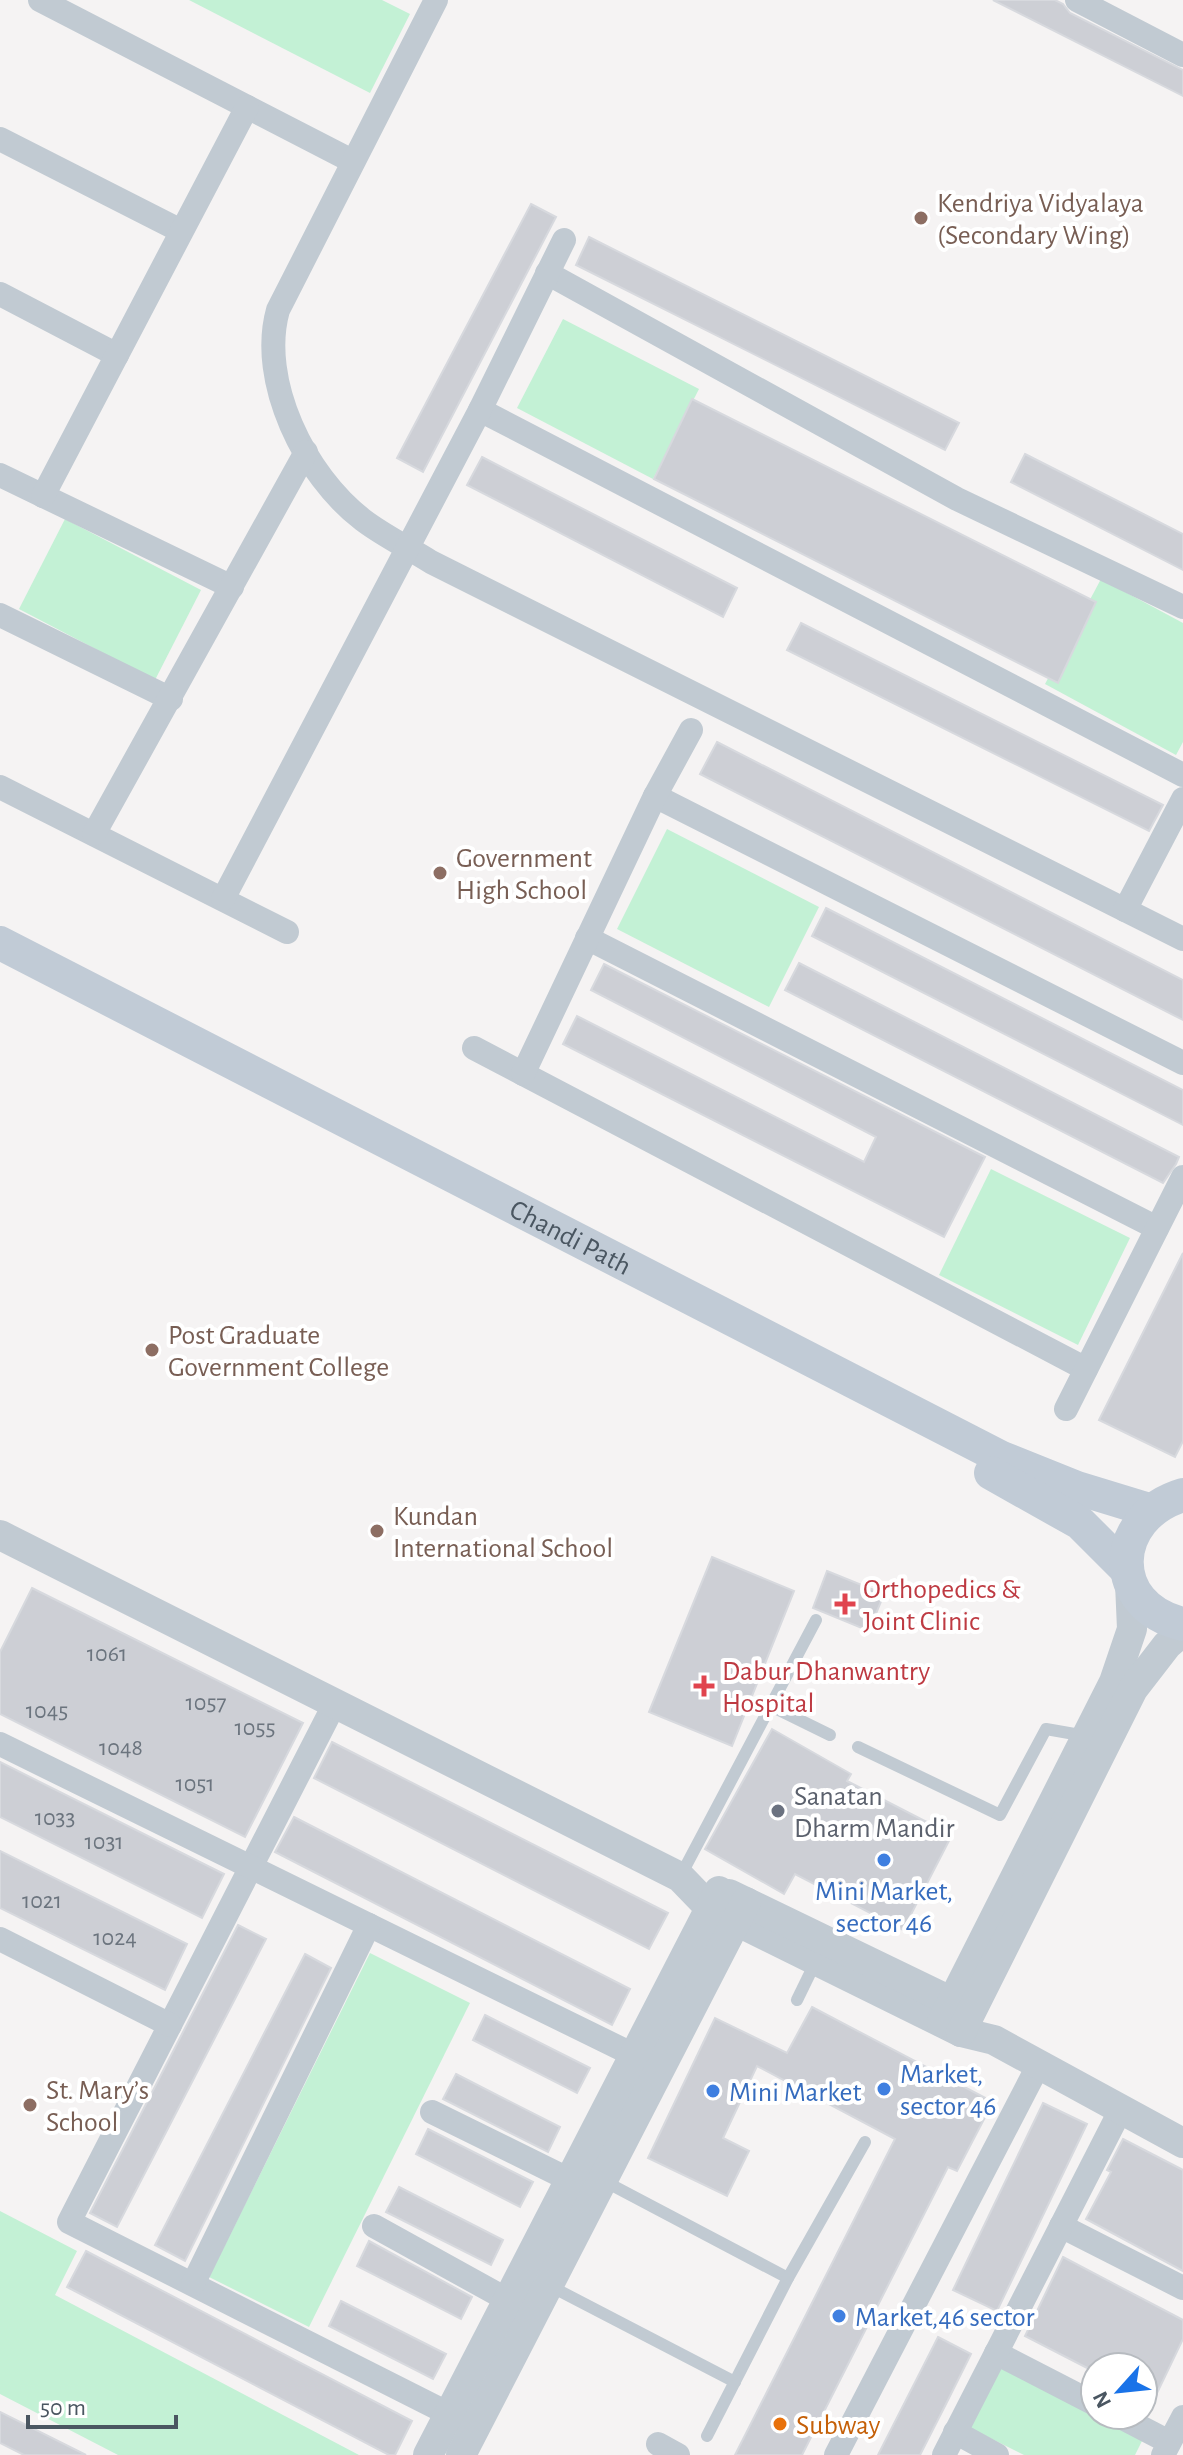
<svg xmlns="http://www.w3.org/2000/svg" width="1183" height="2455" font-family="'Alegreya Sans',sans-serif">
	<rect width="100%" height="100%" fill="#f5f3f3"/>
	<g fill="#c3f1d5">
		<path d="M189 0H382L410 14 370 93Z"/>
		<path d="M563 319 699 389 653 479 517 408Z"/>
		<path d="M65 519 201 590 155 680 19 609Z"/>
		<path d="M1101 579 1183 623V742L1176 755 1045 684Z"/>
		<path d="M667 829 819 907 769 1007 617 929Z"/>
		<path d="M991 1169 1130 1238 1078 1345 939 1275Z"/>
		<path d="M370 1953 470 2003 309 2327 209 2277Z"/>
		<path d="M0 2211 77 2251 55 2295 359 2455H118L0 2394Z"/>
		<path d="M999 2364 1144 2437 1135 2455H1024L968 2427Z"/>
	</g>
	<g fill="#cdcfd5" stroke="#d7d9de" stroke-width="2">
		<path d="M993 0H1055L1063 4 1070 13 1183 70V96Z"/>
		<path d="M531 204 556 217 423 472 397 458Z"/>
		<path d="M589 237 959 423 945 450 576 265Z"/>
		<path d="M692 399 1096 602 1058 683 654 479Z"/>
		<path d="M1025 454 1183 534V570L1011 482Z"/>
		<path d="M482 457 737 588 723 617 467 485Z"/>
		<path d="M801 623 1163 805 1149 831 787 650Z"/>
		<path d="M717 742 1183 980V1020L700 774Z"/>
		<path d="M826 908 1183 1090V1125L812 936Z"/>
		<path d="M799 963 1179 1157 1176 1164 1163 1183 785 990Z"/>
		<path d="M604 964 985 1157 944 1237 563 1044 577 1016 864 1162 876 1137 591 990Z"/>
		<path d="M1183 1253V1441L1175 1457 1099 1420Z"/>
		<path d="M712 1557 794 1591 732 1746 649 1712Z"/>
		<path d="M827 1571 884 1594 869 1631 813 1608Z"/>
		<path d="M32 1588 303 1723 245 1837 0 1714V1652Z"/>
		<path d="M772 1729 851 1774 847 1781 952 1835 903 1930 795 1874 784 1894 705 1849Z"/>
		<path d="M332 1742 668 1913 649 1949 314 1778Z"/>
		<path d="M0 1762 224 1874 202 1918 0 1817Z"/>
		<path d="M294 1817 630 1989 612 2025 275 1852Z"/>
		<path d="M0 1851 187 1944 165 1990 0 1908Z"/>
		<path d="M238 1925 266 1939 117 2227 90 2213Z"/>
		<path d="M305 1954 331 1968 185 2261 155 2245Z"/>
		<path d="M812 2007 993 2102 957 2171 948 2167 802 2455H735L895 2139 757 2066 723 2138 749 2151 727 2196 648 2158 715 2018 787 2053Z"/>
		<path d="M485 2015 590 2068 577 2093 473 2040Z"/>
		<path d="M456 2074 560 2127 548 2152 443 2099Z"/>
		<path d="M1043 2103 1087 2124 997 2311 953 2290Z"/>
		<path d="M428 2129 533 2182 520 2207 416 2154Z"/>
		<path d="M1123 2139 1183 2170V2271L1086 2219 1111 2172 1107 2170Z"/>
		<path d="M399 2187 503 2240 491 2265 386 2212Z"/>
		<path d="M369 2241 472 2297 461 2319 357 2266Z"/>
		<path d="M86 2251 412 2421 395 2455H389L67 2287Z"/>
		<path d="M1063 2257 1183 2320V2339L1147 2414 1143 2412V2367H1095V2372L1025 2336Z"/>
		<path d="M341 2301 446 2354 433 2379 329 2326Z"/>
		<path d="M938 2337 971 2354 947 2402 920 2455H878Z"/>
		<path d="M0 2412 86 2455H24L0 2443Z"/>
	</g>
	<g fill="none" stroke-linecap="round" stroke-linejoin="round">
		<g stroke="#c1cad2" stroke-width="12">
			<path d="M771 1706 830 1735"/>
			<path d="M858 1747 1000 1815 1046 1729 1086 1736"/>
			<path d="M680 1877 816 1620"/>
			<path d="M797 2000 816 1961"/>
			<path d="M604 2181 788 2278"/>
			<path d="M550 2286 735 2382"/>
			<path d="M707 2436 788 2278 865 2142"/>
		</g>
		<g stroke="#c1cad2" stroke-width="24">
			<path d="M40 0 352 161"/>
			<path d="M436 0 278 310C258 381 305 476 363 520 384 536 409 548 431 562L1183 939"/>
			<path d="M1077 0 1183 55"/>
			<path d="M0 139 181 231"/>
			<path d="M547 273 957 499 1183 607"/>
			<path d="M0 294 117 355"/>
			<path d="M480 410 1183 775"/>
			<path d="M0 475 232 587"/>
			<path d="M43 496 247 107"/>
			<path d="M0 615 171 699"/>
			<path d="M0 787 287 932"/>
			<path d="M655 796 1183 1063"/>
			<path d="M94 834 306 452"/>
			<path d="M223 899 480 410 564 240"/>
			<path d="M1125 910 1183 799"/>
			<path d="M587 938 1157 1228"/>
			<path d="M474 1048 1086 1369"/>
			<path d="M523 1074 655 796 691 730"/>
			<path d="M1066 1409 1183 1177"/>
			<path d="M335 1703 69 2222 465 2422"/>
			<path d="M0 1744 648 2062"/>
			<path d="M0 1939 170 2025"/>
			<path d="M432 2112 570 2180"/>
			<path d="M374 2226 508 2300"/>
			<path d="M1061 2226 1183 2288"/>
			<path d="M193 2284 369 1925"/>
			<path d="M996 2353 1095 2404"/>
			<path d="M1117 2415 1169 2442"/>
			<path d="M955 2432 997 2455"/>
			<path d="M658 2444 678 2455"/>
			<path d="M836 2455 1038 2066"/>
			<path d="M944 2455 1120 2111"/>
			<path d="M1163 2455 1183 2417"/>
		</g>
		<g stroke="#c1cad2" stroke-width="30">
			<path d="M0 1535 680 1877 710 1908 961 2032 994 2040 1183 2143"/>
			<path d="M729 1894 967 2009"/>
			<path d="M942 2022 1114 1682 1132 1629 1130 1583"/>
			<path d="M961 2032 1133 1689 1167 1645 1183 1631"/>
			<path d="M428 2455 719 1891"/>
			<path d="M461 2455 746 1902"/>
		</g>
		<g stroke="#c1cbd6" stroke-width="34">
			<path id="s1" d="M0 943 1002 1458 1077 1488 1149 1510"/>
			<path d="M991 1473 1080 1523 1127 1570"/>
			<path d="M1183 1495C1110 1517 1106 1606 1183 1624"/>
		</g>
	</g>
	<g fill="#8d6e63" stroke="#fff" stroke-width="3">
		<circle cx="921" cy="218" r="8"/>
		<circle cx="440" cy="873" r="8"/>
		<circle cx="152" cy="1350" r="8"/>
		<circle cx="377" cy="1531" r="8"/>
		<circle cx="30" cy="2105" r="8"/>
	</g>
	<g fill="#e0444e" stroke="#fff" stroke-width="3">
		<path d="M841 1592h8v8h8v8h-8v8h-8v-8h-8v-8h8z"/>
		<path d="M700 1674h8v8h8v8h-8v8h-8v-8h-8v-8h8z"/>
	</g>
	<circle fill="#6b7280" stroke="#fff" stroke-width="3" cx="778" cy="1811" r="8"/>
	<g fill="#3f7fe0" stroke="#fff" stroke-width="3">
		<circle cx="884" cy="1860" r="8"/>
		<circle cx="884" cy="2089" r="8"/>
		<circle cx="713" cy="2091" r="8"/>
		<circle cx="839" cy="2316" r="8"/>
	</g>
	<circle fill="#e8710a" stroke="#fff" stroke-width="3" cx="780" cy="2424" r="8"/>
	<g text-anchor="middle" stroke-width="8" stroke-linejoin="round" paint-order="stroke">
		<g font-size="24" fill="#6b747e">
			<text x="107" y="1661">1061</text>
			<text x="206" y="1710">1057</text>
			<text x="47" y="1718">1045</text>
			<text x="255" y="1735">1055</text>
			<text x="121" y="1755">1048</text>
			<text x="195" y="1791">1051</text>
			<text x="55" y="1825">1033</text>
			<text x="104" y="1849">1031</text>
			<text x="42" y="1908">1021</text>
			<text x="115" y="1945">1024</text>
		</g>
		<g font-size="28" fill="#785e54" stroke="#fff" text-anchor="start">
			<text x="937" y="212">Kendriya Vidyalaya<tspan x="937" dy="32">(Secondary Wing)</tspan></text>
			<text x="456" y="867">Government<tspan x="456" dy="32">High School</tspan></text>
			<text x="168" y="1344">Post Graduate<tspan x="168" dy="32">Government College</tspan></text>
			<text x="393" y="1525">Kundan<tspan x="393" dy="32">International School</tspan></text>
			<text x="46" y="2099">St. Mary’s<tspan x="46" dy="32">School</tspan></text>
		</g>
		<g font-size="28" fill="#4a5661" stroke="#fff">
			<text dy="10" stroke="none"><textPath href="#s1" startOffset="642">Chandi Path</textPath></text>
		</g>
		<g font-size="28" fill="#be3a42" stroke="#fff" text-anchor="start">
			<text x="863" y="1598">Orthopedics &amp;<tspan x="863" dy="32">Joint Clinic</tspan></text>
			<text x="722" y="1680">Dabur Dhanwantry<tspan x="722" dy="32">Hospital</tspan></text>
		</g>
		<g font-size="28" fill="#5b616d" stroke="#fff" text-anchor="start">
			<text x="794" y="1805">Sanatan<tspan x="794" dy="32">Dharm Mandir</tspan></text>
		</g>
		<g font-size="28" fill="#366cbe" stroke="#fff" text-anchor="start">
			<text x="884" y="1900" text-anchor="middle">Mini Market,<tspan x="884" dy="32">sector 46</tspan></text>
			<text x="900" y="2083">Market,<tspan x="900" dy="32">sector 46</tspan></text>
			<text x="729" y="2101">Mini Market</text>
			<text x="855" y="2326">Market,46 sector</text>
		</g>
		<g font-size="28" fill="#c56008" stroke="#fff" text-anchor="start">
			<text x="796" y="2434">Subway</text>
		</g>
	</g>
	<g transform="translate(1119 2391) rotate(243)"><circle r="38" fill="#ffffff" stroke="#b7bbc0" stroke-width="2"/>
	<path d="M0-6L14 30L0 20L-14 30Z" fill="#1a73e8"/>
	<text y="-12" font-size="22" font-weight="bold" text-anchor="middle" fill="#4a5661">N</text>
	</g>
	<path d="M28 2415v12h148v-12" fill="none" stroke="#4a5661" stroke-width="4"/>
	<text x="40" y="2415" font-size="24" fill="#4a5661" stroke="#ffffff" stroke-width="6" paint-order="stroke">50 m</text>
</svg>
